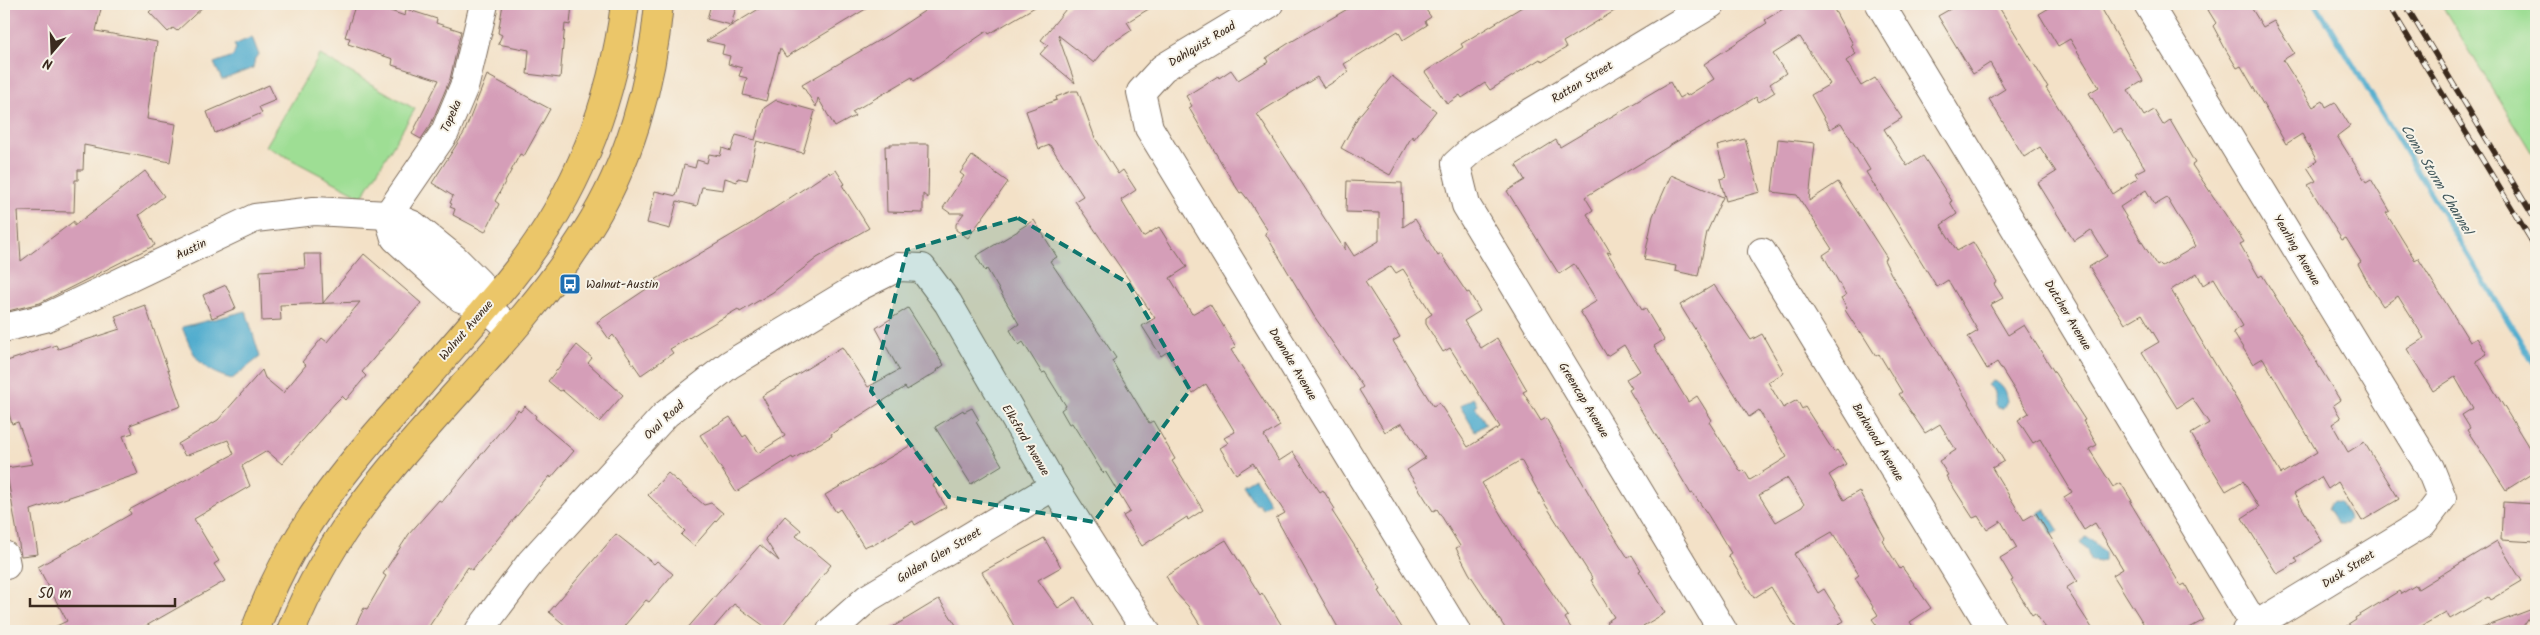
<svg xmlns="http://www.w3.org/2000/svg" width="2540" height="635" font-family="Kalam,sans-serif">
	<rect width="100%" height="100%" fill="#f7f3e8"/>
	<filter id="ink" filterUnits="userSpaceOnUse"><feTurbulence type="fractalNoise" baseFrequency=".02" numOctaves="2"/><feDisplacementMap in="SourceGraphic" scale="10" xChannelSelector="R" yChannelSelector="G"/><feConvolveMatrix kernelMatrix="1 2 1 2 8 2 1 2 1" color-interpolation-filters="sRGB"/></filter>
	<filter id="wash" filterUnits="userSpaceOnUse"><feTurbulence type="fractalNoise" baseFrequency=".0096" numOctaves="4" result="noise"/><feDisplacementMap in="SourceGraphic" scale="20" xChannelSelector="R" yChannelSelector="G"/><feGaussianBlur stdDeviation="1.12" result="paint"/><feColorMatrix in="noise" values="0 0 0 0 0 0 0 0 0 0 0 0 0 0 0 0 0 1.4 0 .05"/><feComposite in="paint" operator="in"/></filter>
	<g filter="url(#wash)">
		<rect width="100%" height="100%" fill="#f3e1c7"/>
		<g fill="#9ede94" stroke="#6c8459">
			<path d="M2441 4H2536V160Z"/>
			<path d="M320 55 415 109 362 197 266 146Z"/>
		</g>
		<g fill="#4facce" stroke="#456b76">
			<path d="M252 37 259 55 255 58 253 68 222 80 214 63 233 56 236 48 234 45Z"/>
			<path d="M246 311 260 357 232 379C199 370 194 357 182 327Z"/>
			<path d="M1993 381C2003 384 2005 391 2007 401L2003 408H1998L1995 405V392L1988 385Z"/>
			<path d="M1473 398 1477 404 1475 406 1486 424 1475 431 1460 406Z"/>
			<path d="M1255 478 1270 503 1262 508 1258 503 1255 504 1243 485Z"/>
			<path d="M2335 501 2340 502 2349 519 2346 524H2338L2328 509 2331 502Z"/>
			<path d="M2045 509 2059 531 2052 535 2048 526 2038 513Z"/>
			<path d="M2085 537 2090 539 2104 552V560L2099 562 2090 560 2088 552 2080 543Z"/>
		</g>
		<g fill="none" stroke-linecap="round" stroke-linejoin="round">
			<path stroke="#4facce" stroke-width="5.5" d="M2316 4 2536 367"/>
		</g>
		<g id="blocks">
			<g fill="#d59eb8" fill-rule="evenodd">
				<path d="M4 4H102L96 31 157 42 147 119 176 124 170 162 84 145 83 170H78V180H75L74 212 18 211 21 261 74 221V226L145 171 164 196 139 215 155 245 40 303 4 312Z"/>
				<path d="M158 4H206L177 31 173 28 168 32 149 12Z"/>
				<path d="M360 4H370L405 16 406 9 437 19 436 23 461 31 450 79 431 124 421 139 412 134 439 80 392 65 393 59 348 44 350 38 345 37 354 9 358 10Z"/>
				<path d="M503 4H572L570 25 565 24 560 78 527 74 529 50 498 44 502 35 498 33Z"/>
				<path d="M711 4H737L731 25 707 19Z"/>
				<path d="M767 4H874L786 57 780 48 766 101 743 95 747 78 739 76 742 68 728 64 730 56 722 54 724 45 706 41Z"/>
				<path d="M935 4H1040L989 34 987 31 914 81 912 77 852 112 855 116 835 127 818 98 816 107 802 85 888 35Z"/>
				<path d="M1070 4H1157L1127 22 1132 30 1109 45 1094 63 1058 35 1075 83 1040 54 1048 45 1041 40Z"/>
				<path d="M1356 4H1422L1431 17 1425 21 1427 25 1403 40 1398 31 1344 64 1349 72 1324 88 1317 77 1257 114 1345 250V242L1354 256 1379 241V213L1346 212 1347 181 1402 183 1403 227 1415 219 1438 256 1441 254 1467 293 1469 292 1480 311 1464 321 1481 348 1497 338 1527 390 1523 392 1541 421 1546 418 1601 515 1628 558 1632 555 1641 570 1639 571 1665 613 1643 626 1646 631H1612L1606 622 1614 617 1591 580 1593 579 1545 504 1521 460 1482 483 1514 537 1568 616 1565 618 1573 631H1507L1469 573 1456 548 1460 546 1437 509 1433 511 1407 470 1425 458 1402 423 1385 432 1359 390 1363 387 1314 316 1265 233 1268 231 1249 201 1242 192 1240 193 1231 179 1189 108 1192 106 1186 96 1218 76 1219 78 1231 70 1238 80 1268 62 1266 58 1289 43ZM1391 266 1396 273 1403 269 1432 314 1426 318V324L1443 352 1450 348 1500 427 1468 447 1439 403 1433 406 1393 341 1400 337 1365 282Z"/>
				<path d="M1527 4H1626L1563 42 1566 48 1542 62 1540 59 1490 90 1485 83 1462 98 1460 95 1447 104 1425 72 1463 47 1461 44Z"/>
				<path d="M1791 4H1831L1853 44 1851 46 1856 54 1846 61 1861 86 1875 78 1902 118 1884 129 1907 166 1923 156 1952 201 1950 202 1957 214 1941 225 1957 251 1973 242 1997 282 1994 284 2003 298 1990 305 2008 335 2024 325 2085 420 2083 421 2097 445 2089 449 2113 487 2121 483 2132 501 2130 502 2181 586 2185 584 2204 620 2184 631H2148L2113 575 2123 569 2095 523 2084 530 2064 497 2072 492 2040 439 2033 443 2018 420 2029 413 1997 362 1987 369 1968 337 1978 331 1948 280 1937 287 1866 172 1870 170 1841 123 1830 129 1811 95 1830 84 1800 37 1773 54 1786 73 1770 84 1775 92 1759 102 1756 97 1711 124 1710 122 1689 134 1585 197 1593 210 1587 214 1611 253 1607 252 1642 310 1645 308 1664 340 1654 346 1688 402 1697 396 1712 420 1709 422 1741 472 1744 470 1750 480 1787 457 1759 410 1749 417 1680 305 1714 285 1751 340 1762 334 1784 373 1768 382 1783 408 1797 400 1802 409 1805 407 1834 452 1837 450 1846 464 1829 475 1844 500 1859 491 1885 538 1882 540 1900 569 1902 567 1931 608 1910 622 1916 631H1881L1872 619 1878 615 1855 578 1859 575 1832 532 1794 554 1818 593 1824 589 1844 621 1827 631H1798L1771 587 1754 598 1728 555 1731 553 1708 515 1693 493 1691 494 1629 390 1632 388 1626 379 1640 371 1624 345 1607 356 1580 311 1597 301 1574 264 1559 274 1507 191 1525 180 1516 165 1556 140 1560 147 1670 82 1679 98 1686 94 1687 96 1714 79 1704 64 1767 23 1765 20ZM1787 478 1804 504 1802 507 1776 522 1759 495Z"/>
				<path d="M1959 4H1997L2048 87 2046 88 2113 194 2138 178 2135 173 2145 168 2121 129 2113 133 2089 93 2099 87 2070 39 2058 46 2039 14 2056 4H2099L2143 81 2128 90 2144 116 2154 110 2163 125 2170 120 2195 163 2192 165 2244 242 2240 244 2259 277 2262 275 2340 400 2333 405 2341 418 2332 424 2348 452 2364 442 2399 499 2362 521 2338 482 2328 489 2321 477 2294 494 2322 541 2295 558 2298 562 2277 574 2242 518 2259 507 2243 481 2226 491 2191 434 2209 423 2192 398 2177 408 2142 352 2159 342 2142 314 2125 324 2089 267 2107 256 2091 230 2074 241 2038 183 2056 172 2040 147 2024 157 1989 99 2005 89 1990 63 1973 74 1938 16ZM2146 190 2155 205 2167 198 2196 246 2162 266 2160 264 2157 266 2120 207ZM2197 273 2203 285 2214 278 2243 326 2233 332 2253 364 2263 358 2317 452 2281 474 2171 290Z"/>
				<path d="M2217 4H2249L2263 27 2274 21 2294 53 2283 60 2313 107 2323 101 2326 107 2335 102 2350 126 2337 136 2366 182 2371 179 2390 211 2386 213 2415 260 2418 258 2470 342 2477 338 2487 354 2476 361 2536 459V471L2506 490 2467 430 2470 428 2462 415 2473 408 2455 377 2433 391 2407 349 2424 338 2398 296 2383 306 2371 288 2358 264 2361 262 2346 238 2342 240 2308 185 2316 181 2307 167 2317 161 2302 134 2286 144 2241 66 2237 68 2226 50 2213 26 2216 23 2208 10Z"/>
				<path d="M487 75 550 109 524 156 520 154 495 201 499 204 485 232 453 215 455 209 450 207 452 204 450 203 453 196 432 183 464 133Z"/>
				<path d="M1392 76 1436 111 1414 139 1412 136 1390 175 1341 148 1358 117Z"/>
				<path d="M269 85 276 100 259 107 262 113 215 133 207 112Z"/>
				<path d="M1072 91H1078L1095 138 1118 174 1123 170 1136 190 1121 200 1127 210 1143 237 1159 227 1173 249 1174 248 1187 267 1170 278 1192 314 1210 304 1236 347 1231 350 1280 426 1264 436 1279 461 1293 452 1320 492 1323 490 1335 509 1332 511 1367 565 1381 590 1379 591 1404 631H1340L1276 518 1285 513 1253 463 1236 474 1220 448 1228 443 1224 438 1235 432 1206 384 1193 393 1167 352 1161 356 1142 326 1155 318 1075 201 1083 196 1050 145 1039 149 1026 111 1057 100 1056 97Z"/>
				<path d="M776 100 815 111 803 153 757 141 747 180 738 178 737 182 725 178 723 190 702 187 697 206 677 201 670 229 647 223 655 191 676 196 684 165 695 168 697 160 707 163 709 154 720 156 722 148 731 151 736 135 755 140 764 108Z"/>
				<path d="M1745 139 1760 192 1726 201 1720 179 1726 177 1717 146Z"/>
				<path d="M1778 139 1815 143 1809 201 1838 182 1887 258 1884 260 1891 274 2004 461 1992 468 2024 520 2036 513 2077 581 2066 588 2094 631H2048L2035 613 2032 615 2011 581 2013 580 2000 558 2017 548 2001 521 1987 530 1978 516 1973 518 1946 476 1948 475 1939 461 1956 450 1940 424 1925 433 1899 394 1902 392 1879 354 1876 356 1861 332 1860 333 1845 310 1847 308 1841 298 1846 295 1823 255 1832 249 1797 195 1772 192Z"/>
				<path d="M890 144H929L928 198 923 194V213L887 212 885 146H890Z"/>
				<path d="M972 156 1008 182 968 238 956 230V224L964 213H950L943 208 964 176 960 173Z"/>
				<path d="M836 170 845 184 842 185 869 228 817 258 773 292 740 312 738 309 670 349 673 353 641 375 613 335 609 339 597 322 657 282 655 280 752 223 829 172 830 174Z"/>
				<path d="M1671 175 1723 197 1707 232 1698 276 1675 271 1676 266 1644 260 1653 216Z"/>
				<path d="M1034 220 1057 257 1050 261 1116 358 1112 361 1149 423 1153 421 1175 459 1172 461 1203 510 1188 520 1187 517 1142 546 1123 516 1130 512 1105 471 1103 473 1082 439 1072 423 1069 424 1061 410 1066 406 1045 372 1042 373 1023 342 1019 345 1010 330 1019 324 987 269 985 271 976 256 1018 231V230Z"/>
				<path d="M304 254H321L323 303 364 254 421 303 362 372 366 376 346 400 342 396 335 403 282 464 267 451 242 466 250 486 194 519 219 561 214 564 225 581 137 631H46L67 621 38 567 131 514 129 510 234 454 228 440 185 456 178 444 218 420 262 370 265 378 283 393 306 365 302 362 322 338 327 342 360 302 280 305 281 320 262 321 260 271 305 268Z"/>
				<path d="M226 285 236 308 212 318 203 295Z"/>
				<path d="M145 305 181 406 130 425 133 433 123 436 138 474 31 510 38 554 21 556 6 468 33 464 18 422 12 424 4 396V362L56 345 58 349 120 329 115 316Z"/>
				<path d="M908 308 944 365 937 370 938 371 907 390 905 387 831 434 832 436 793 459 792 457 736 492 700 435 730 417 743 437 746 435 758 453 785 436 762 396 842 347 868 387 899 370 876 328Z"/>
				<path d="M577 345 592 358 588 363 623 395 599 422 562 390 560 391 548 381Z"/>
				<path d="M525 406 536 416 535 418 574 451 551 478 550 476 472 570 468 567 426 631H353L364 608 367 609 386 576 383 574 409 534 439 500 442 502 518 410 520 412Z"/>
				<path d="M972 408 979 420 976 422 1002 465 971 484 935 427 963 410 964 412Z"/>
				<path d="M913 444 936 483 933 485 946 507 915 525 913 521 872 546 871 544 864 547 840 509 836 512 825 495Z"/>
				<path d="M668 473 704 505 711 503 723 513 694 546 681 535 685 531 648 495Z"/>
				<path d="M2503 502 2536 504V542L2501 540Z"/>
				<path d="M785 516 801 530 796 536 831 565 778 631H771L734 604 711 631H685L760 545 779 561 765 539Z"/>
				<path d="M616 534 654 564 657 561 673 574 649 602 646 600 620 631H572L549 612Z"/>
				<path d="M1044 538 1061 567 1038 580 1058 608 1075 597 1096 631H1017L982 572Z"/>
				<path d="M1226 540 1260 595 1262 593 1285 631H1204L1188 606 1175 592 1166 576Z"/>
				<path d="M2497 541 2522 581 2490 600 2488 597 2450 619 2446 612 2413 631H2339L2356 620 2355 618 2399 591 2401 594 2416 585 2418 589Z"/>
				<path d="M939 599 960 631H886Z"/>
				<path d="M2535 608 2520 631H2477V630Z"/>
			</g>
		</g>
	</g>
	<g filter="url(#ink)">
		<use href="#blocks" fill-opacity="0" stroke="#7b6a59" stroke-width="1"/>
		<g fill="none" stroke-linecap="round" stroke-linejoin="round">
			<g stroke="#7b6a59" stroke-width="30">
				<g id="minor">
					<path d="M1269 4 1163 68 1141 92 1149 128 1456 631"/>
					<path d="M1711 4 1477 145 1456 164 1466 205 1723 631"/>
					<path d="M1880 4 2255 626"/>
					<path d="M2148 4 2430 468 2442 498 2423 523 2246 631"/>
					<path d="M388 215 445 132 465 84 484 4"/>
					<path d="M388 215 395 238 419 260 461 298 486 307 512 330"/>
					<path d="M1762 252 1993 631"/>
					<path d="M4 328 45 318 255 218 314 211 388 215 413 225 455 259 479 283 486 307"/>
					<path d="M4 555 6 565"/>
					<path d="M479 631 531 562 666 414 729 365 860 286 898 267 922 268 948 303 1054 486 1146 631"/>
					<path d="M831 631 868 598 1054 486"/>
				</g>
			</g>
			<g stroke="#7b6a59" stroke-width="30">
				<g id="major">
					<path d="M255 631C289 534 344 470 411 395 444 357 476 320 508 282 575 200 612 108 625 4"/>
					<path d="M291 631C307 592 327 554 352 519 424 418 520 337 586 232 629 165 652 83 659 4"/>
				</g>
			</g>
			<use href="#minor" stroke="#fff" stroke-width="28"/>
			<use href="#major" stroke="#ebc669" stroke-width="28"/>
			<g stroke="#3b2a1e" stroke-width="5.5">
				<g id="rail">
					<path d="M2388 4 2536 248"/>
					<path d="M2405 4 2536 221"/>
				</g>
			</g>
			<use href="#rail" stroke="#f7f3e8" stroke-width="4" stroke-dasharray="11" stroke-linecap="butt"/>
		</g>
	</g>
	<path fill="#0f766e" fill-opacity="0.2" stroke="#0f766e" stroke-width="4" stroke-dasharray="10 6" stroke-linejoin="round" d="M1018 218 1128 283 1190 390 1094 522 949 497 871 391 907 250Z"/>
	<defs>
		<g id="bus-square" transform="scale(1.125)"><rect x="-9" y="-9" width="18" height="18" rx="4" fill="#1f6fb2" stroke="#f7f3e8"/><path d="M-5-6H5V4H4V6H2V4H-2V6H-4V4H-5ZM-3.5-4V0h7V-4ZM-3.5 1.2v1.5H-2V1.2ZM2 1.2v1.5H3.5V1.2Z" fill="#fff"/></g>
	</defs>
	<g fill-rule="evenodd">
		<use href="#bus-square" x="570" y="284"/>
	</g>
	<g text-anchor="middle" stroke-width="4" stroke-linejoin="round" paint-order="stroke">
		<g font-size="12" fill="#3b2a1e" stroke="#f7f3e8">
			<text transform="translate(1202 44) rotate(-31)" y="4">Dahlquist Road</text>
			<text transform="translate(1582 82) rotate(-31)" y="4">Rattan Street</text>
			<text transform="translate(451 116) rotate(-66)" y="4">Topeka</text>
			<text transform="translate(191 249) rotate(-26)" y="4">Austin</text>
			<text transform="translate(2297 250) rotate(59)" y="4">Yearling Avenue</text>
			<text transform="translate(2068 315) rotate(59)" y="4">Dutcher Avenue</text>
			<text transform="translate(466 330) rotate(-49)" y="4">Walnut Avenue</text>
			<text transform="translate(1293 364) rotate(59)" y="4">Doanoke Avenue</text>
			<text transform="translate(1584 400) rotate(59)" y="4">Greencap Avenue</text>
			<text transform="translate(664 420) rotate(-43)" y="4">Oval Road</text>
			<text transform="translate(1026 440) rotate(59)" y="4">Elksford Avenue</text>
			<text transform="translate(1878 442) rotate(59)" y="4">Barkwood Avenue</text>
			<text transform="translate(939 555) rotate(-31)" y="4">Golden Glen Street</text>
			<text transform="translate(2348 569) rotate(-32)" y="4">Dusk Street</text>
		</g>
		<g font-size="12" fill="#3b2a1e" stroke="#f7f3e8" text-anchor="start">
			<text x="586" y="288">Walnut-Austin</text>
		</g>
		<g font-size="14" font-style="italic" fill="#42585c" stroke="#f7f3e8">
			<text transform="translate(2437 179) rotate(59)" y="5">Como Storm Channel</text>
		</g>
	</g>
	<rect width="2540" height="635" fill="none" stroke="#f7f3e8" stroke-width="20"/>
	<g transform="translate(52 52) rotate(199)" stroke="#f7f3e8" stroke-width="4" paint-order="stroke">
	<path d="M0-4L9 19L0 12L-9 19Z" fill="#3b2a1e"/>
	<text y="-8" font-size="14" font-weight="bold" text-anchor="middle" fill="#3b2a1e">N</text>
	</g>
	<path d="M30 598v8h145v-8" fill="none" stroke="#3b2a1e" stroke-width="2.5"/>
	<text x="38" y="598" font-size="15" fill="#3b2a1e" stroke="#f7f3e8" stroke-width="4" paint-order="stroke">50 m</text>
</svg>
